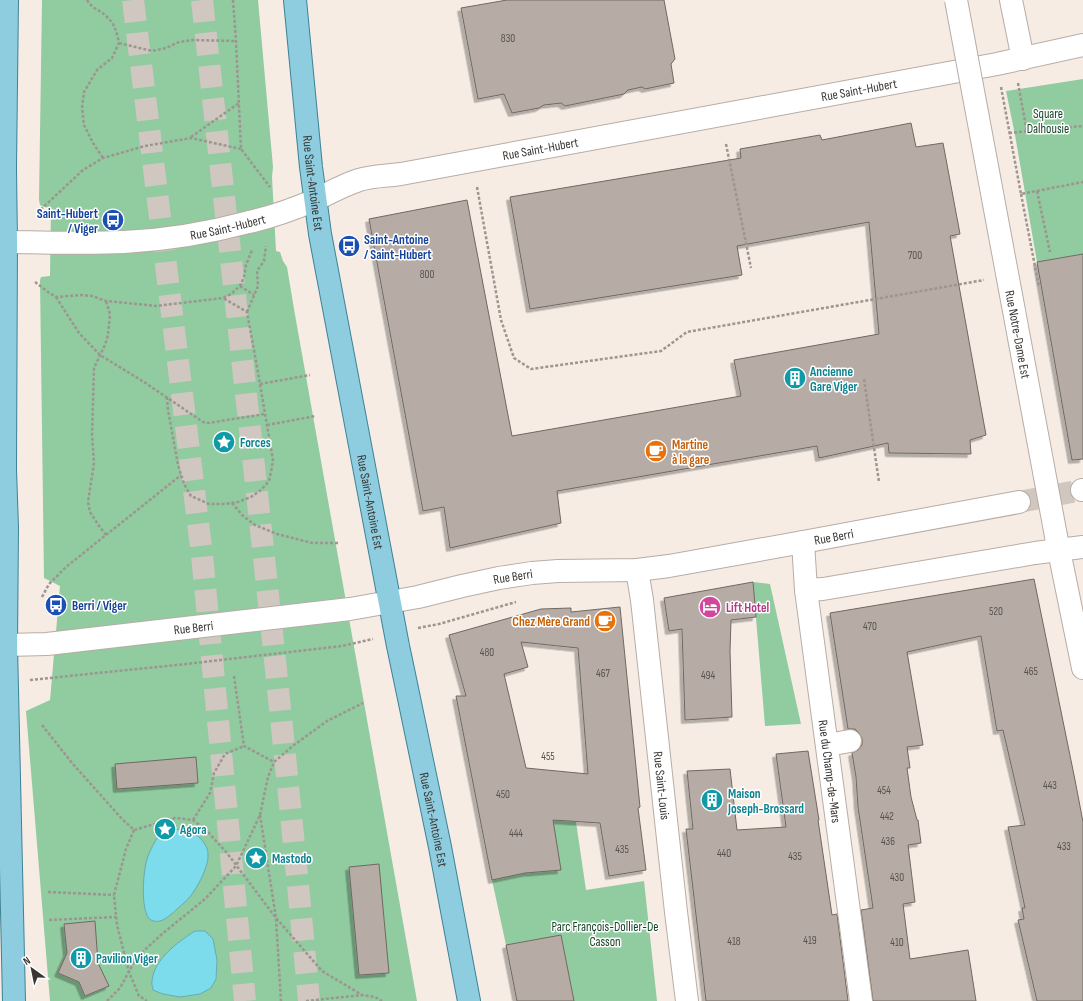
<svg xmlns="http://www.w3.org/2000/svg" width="1083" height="1001" font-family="'Sofia Sans Condensed',sans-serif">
	<defs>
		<filter id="shadow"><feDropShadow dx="-3.5" dy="3.5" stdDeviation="0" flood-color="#0004"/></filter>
	</defs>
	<rect width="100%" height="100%" fill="#f6ece4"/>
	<g fill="#91cba0">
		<path d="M42 0H258L273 167 272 177 276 251 280 252 283 261 287 267 294 309 417 1001H50L26 711 50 700 60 586 44 578 40 280 41 277 50 276 51 208 44 207 40 205 39 200Z"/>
		<path d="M1083 79V254L1037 262 1015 135 1006 91Z"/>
		<path d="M753 582 770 584 801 724 765 726Z"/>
		<path d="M552 819 576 822 586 890 644 881 657 1001H574L561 935 506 945 492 880Z"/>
	</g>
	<g fill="#7ddcec" stroke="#68aab4">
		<path d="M169 829C179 829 189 830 198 836 203 841 208 847 208 854 209 865 200 882 194 891 190 898 183 904 177 909 173 913 165 920 160 921 157 922 153 921 151 920 150 920 147 916 147 915 141 903 143 869 148 856 151 849 154 842 159 836 161 833 165 831 169 829Z"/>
		<path d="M195 931H205L213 939 217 960 216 979 211 988 200 994 180 997 163 994 153 990C153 987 151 984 152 981 154 959 178 942 195 931Z"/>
	</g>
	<g fill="#b6aca5" stroke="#716861" fill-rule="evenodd" filter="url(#shadow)">
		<path d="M507 0H664L675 59 671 64 674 83 645 89 642 87 628 90 624 94 565 106 561 103 544 105 539 108 512 113 504 94 478 99 461 8Z"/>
		<path d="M911 123 916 147 943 143 960 234 950 236 986 435 970 440 971 454 889 453 888 443 819 458 817 446 557 491 561 523 450 548 444 507 423 511 369 219 467 200 512 436 741 396 734 360 879 334 869 222 737 246 742 275 530 309 510 197 741 158 740 149 820 135 822 140Z"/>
		<path d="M1083 254V459L1072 460 1037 262Z"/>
		<path d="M1034 579 1075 780 1083 822V1001H1037L1018 920 1024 919 1022 908H1025L1008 827 1025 825 1003 730 997 731 981 636 907 652 923 745 907 747 910 768H907L911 797 917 820H918L921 843 908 845 915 902 903 904 910 959 968 950 976 1001H873L861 910 873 908 858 807 856 777 852 753 858 750 862 745V739L859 733 855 729H848L830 613Z"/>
		<path d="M753 582 756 617 731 620 730 651 732 717 685 720 682 629 669 631 664 598Z"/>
		<path d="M620 607 640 807 638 808 646 870 609 876 600 823 553 820 561 870 525 873 492 880 456 696H466L449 635 541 609 571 608V612ZM521 642 578 648 588 774 526 768 504 674 528 667Z"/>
		<path d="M808 751 819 820H818L832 915 837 914 848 1001H706L686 829H693L687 771 730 769 737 830 786 827 776 754Z"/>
		<path d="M196 757 198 783 117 789 115 764Z"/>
		<path d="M379 864 389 973 359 975 349 867Z"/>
		<path d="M95 921 98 963 109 986 85 996 79 982 58 973 67 953 64 924Z"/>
		<path d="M561 935 574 1001H517L506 945Z"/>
	</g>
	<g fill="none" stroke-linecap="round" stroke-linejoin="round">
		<path stroke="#d0c7c0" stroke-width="22" stroke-dasharray="22 11" stroke-linecap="butt" d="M1019 502 1082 490"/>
		<g stroke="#d0c7c0" stroke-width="22" stroke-dasharray="22 11" stroke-linecap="butt">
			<path d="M133 0 202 555 245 1001"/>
			<path d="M202 0C239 334 278 667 309 1001"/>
		</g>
		<g stroke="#b7ada6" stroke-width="24">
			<g id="minor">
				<path d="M1011 0 1023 59"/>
				<path id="s1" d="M0 242C41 242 83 244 124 242 166 240 208 233 249 222 272 217 294 209 315 200 329 193 344 185 359 180 372 176 387 176 401 174L997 64 1083 45"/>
				<path d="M1082 490H1083"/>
				<path d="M1056 536 1083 668"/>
				<path id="s2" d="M803 542 806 590 861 1001"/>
				<path id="s3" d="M637 570 642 600 676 912 687 1001"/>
				<path d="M806 590 823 589 1035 553 1083 547"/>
				<path id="s4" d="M0 648 6 645 47 644 350 609 418 597 462 586 499 578 532 573 558 571 637 570 669 566 803 542 1019 502"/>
				<path d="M827 745 850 741"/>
			</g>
		</g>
		<g stroke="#3e8295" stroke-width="24">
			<g id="major">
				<path d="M7 0 5 168 6 242 5 470 7 527 6 645 14 1001"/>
				<path id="s5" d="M295 0 311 167 320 234 398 646 401 660 440 847 469 1001"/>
			</g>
		</g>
		<g stroke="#9c9590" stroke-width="2.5" stroke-dasharray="3 2" stroke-linecap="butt">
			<path d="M87 0C94 11 100 9 107 17 115 24 117 33 119 43L112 58 97 70 84 92 82 108 84 125 93 143 103 158"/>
			<path d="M233 0 236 41 241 149 270 187"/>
			<path d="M119 43 152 51 166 48 179 42 193 40 236 41"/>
			<path d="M1018 83 1027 132"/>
			<path d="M1001 87 1021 194 1083 182"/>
			<path d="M1009 133 1083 126"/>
			<path d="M191 137 239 103"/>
			<path d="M726 144 751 268"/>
			<path d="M477 187 501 320 514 358 531 369 661 351 687 332 984 280"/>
			<path d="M1037 191 1050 252"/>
			<path d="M1021 194 1039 287"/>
			<path d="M37 213 83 170 103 158 145 146 191 138 241 149"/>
			<path d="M35 282 48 292 56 297 81 295 92 296 106 301 156 306 223 298 231 294 240 286 244 277 246 265 252 250"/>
			<path d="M240 286 254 295"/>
			<path d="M56 297 79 333 100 355 144 382 203 422 208 423 265 414"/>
			<path d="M247 312 258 286 257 271 264 261 266 246"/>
			<path d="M864 379 879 482"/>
			<path d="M260 384 310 375"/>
			<path d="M167 397 168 410 178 465 184 484 191 496 209 504H225L238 502 251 497 261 490 269 481 271 472 273 460 256 361 247 312 223 298"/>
			<path d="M267 425 316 416"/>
			<path d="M232 503 243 516 255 525 277 534 312 543H338"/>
			<path d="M106 535 99 526 90 512 88 502 94 463 92 435 94 368 105 345 108 335 110 314 106 301"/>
			<path d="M42 597 49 584 66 567 181 475"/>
			<path d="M418 628 439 624 516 602"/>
			<path d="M234 676 244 746 274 762"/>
			<path d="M30 680 186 664 342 646 373 639"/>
			<path d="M42 725 72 763 122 819 134 830 175 818 193 820 206 830 227 853 276 918 322 971 362 995 375 997 382 1001"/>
			<path d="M260 815 276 918 281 1001"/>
			<path d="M193 820 210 793 214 773 225 754 244 746"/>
			<path d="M134 830 126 849 114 895 117 925 129 972 139 996 147 1001"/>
			<path d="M48 892 114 895"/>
			<path d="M49 920 116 917"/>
			<path d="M107 1001 120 988 137 957 162 934 205 899 236 866 260 815 268 777 274 762 294 745 327 721 363 703"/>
			<path d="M306 1001 362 995"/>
		</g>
		<use href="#minor" stroke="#fff" stroke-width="22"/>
		<use href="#major" stroke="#8ecde0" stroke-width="22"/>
		<g stroke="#b7ada6" stroke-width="24" stroke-linecap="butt">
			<g id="minor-bridge">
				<path id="s6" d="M956 0 1056 536"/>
			</g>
		</g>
		<use href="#minor-bridge" stroke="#fff" stroke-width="22"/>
	</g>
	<defs>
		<g id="bus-disc" transform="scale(1.15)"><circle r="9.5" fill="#1a4fb4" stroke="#fff"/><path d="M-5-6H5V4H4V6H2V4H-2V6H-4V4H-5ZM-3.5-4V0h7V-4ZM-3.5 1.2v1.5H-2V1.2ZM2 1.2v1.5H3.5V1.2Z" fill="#fff"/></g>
		<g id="building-disc" transform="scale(1.15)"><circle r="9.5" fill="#0f9aa8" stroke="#fff"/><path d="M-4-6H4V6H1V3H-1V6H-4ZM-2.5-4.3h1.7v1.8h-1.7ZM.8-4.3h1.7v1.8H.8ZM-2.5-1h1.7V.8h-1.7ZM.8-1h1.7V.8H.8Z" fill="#fff"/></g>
		<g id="sight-disc" transform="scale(1.15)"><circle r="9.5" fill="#0f9aa8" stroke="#fff"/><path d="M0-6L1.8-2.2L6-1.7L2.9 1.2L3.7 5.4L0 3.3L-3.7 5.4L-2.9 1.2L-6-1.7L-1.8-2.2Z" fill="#fff"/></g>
		<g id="cafe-disc" transform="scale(1.15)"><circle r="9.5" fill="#e8710a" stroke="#fff"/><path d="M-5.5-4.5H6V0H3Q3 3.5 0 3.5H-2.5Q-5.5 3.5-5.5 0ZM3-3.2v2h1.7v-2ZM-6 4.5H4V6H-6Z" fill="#fff"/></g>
		<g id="hotel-disc" transform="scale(1.15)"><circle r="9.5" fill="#d1479c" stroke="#fff"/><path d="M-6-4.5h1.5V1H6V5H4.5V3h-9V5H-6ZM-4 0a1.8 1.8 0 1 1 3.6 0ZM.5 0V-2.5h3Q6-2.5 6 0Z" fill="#fff"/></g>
	</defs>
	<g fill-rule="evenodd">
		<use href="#bus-disc" x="113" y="220"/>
		<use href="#bus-disc" x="349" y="246"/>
		<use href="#building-disc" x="795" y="378"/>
		<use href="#sight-disc" x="224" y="442"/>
		<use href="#cafe-disc" x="656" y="451"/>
		<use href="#bus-disc" x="56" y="605"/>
		<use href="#hotel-disc" x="710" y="607"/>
		<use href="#cafe-disc" x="605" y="621"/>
		<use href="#building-disc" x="712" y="800"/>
		<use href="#sight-disc" x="165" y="829"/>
		<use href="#sight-disc" x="256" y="858"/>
		<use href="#building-disc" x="81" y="958"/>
	</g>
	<g text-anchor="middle" stroke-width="3" stroke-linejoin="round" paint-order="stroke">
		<g font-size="11" fill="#58534f">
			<text x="508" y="42">830</text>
			<text x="915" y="259">700</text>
			<text x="427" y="278">800</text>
			<text x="996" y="615">520</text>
			<text x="870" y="630">470</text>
			<text x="487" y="656">480</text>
			<text x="1031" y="675">465</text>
			<text x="603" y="677">467</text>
			<text x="708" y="679">494</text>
			<text x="548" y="760">455</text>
			<text x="1050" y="789">443</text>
			<text x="884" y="794">454</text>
			<text x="503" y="798">450</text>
			<text x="887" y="820">442</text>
			<text x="516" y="837">444</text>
			<text x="888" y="845">436</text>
			<text x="1064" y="850">433</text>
			<text x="622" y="853">435</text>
			<text x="724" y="857">440</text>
			<text x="795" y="860">435</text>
			<text x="897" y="881">430</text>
			<text x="810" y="944">419</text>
			<text x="734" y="945">418</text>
			<text x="897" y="946">410</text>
		</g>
		<g font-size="13" fill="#383532" stroke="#fff">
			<text dy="5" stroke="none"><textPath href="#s1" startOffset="877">Rue Saint-Hubert</textPath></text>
			<text dy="5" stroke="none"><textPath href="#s1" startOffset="553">Rue Saint-Hubert</textPath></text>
			<text dy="5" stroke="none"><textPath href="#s5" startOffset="184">Rue Saint-Antoine Est</textPath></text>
			<text dy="5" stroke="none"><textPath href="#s1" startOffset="229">Rue Saint-Hubert</textPath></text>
			<text dy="5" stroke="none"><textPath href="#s6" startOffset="340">Rue Notre-Dame Est</textPath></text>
			<text dy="5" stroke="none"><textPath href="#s5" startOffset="508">Rue Saint-Antoine Est</textPath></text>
			<text dy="5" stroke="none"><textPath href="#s4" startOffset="843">Rue Berri</textPath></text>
			<text dy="5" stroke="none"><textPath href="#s4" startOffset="519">Rue Berri</textPath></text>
			<text dy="5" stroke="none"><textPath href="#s4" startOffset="195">Rue Berri</textPath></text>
			<text dy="5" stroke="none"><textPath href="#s2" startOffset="231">Rue du Champ-de-Mars</textPath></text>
			<text dy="5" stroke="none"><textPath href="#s3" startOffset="217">Rue Saint-Louis</textPath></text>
			<text dy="5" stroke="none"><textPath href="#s5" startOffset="832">Rue Saint-Antoine Est</textPath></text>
		</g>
		<g font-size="13" fill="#154426" stroke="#fff">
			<text x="1048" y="118">Square<tspan x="1048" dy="15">Dalhousie</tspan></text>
			<text x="605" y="931">Parc François-Dollier-De<tspan x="605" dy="15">Casson</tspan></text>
		</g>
		<g font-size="13" font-weight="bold" fill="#164399" stroke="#fff" text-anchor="start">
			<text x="98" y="218" text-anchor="end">Saint-Hubert<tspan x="98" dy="15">/ Viger</tspan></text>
			<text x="364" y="244">Saint-Antoine<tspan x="364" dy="15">/ Saint-Hubert</tspan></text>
			<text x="72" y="610">Berri / Viger</text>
		</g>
		<g font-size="13" font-weight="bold" fill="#0d838f" stroke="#fff" text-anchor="start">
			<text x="810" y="376">Ancienne<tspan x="810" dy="15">Gare Viger</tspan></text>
			<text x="240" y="447">Forces</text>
			<text x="728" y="798">Maison<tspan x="728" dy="15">Joseph-Brossard</tspan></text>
			<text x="180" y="834">Agora</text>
			<text x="272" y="863">Mastodo</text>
			<text x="96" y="963">Pavilion Viger</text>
		</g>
		<g font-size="13" font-weight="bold" fill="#c56008" stroke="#fff" text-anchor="start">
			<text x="672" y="449">Martine<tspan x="672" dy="15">à la gare</tspan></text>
			<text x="590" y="626" text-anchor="end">Chez Mère Grand</text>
		</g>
		<g font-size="13" font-weight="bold" fill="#b23c85" stroke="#fff" text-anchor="start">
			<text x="726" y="612">Lift Hotel</text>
		</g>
	</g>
	<g transform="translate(32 969) rotate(327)" stroke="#ffffff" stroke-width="3" paint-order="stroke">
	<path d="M0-3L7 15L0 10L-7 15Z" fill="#383532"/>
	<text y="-6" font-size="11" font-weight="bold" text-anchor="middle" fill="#383532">N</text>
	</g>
</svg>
